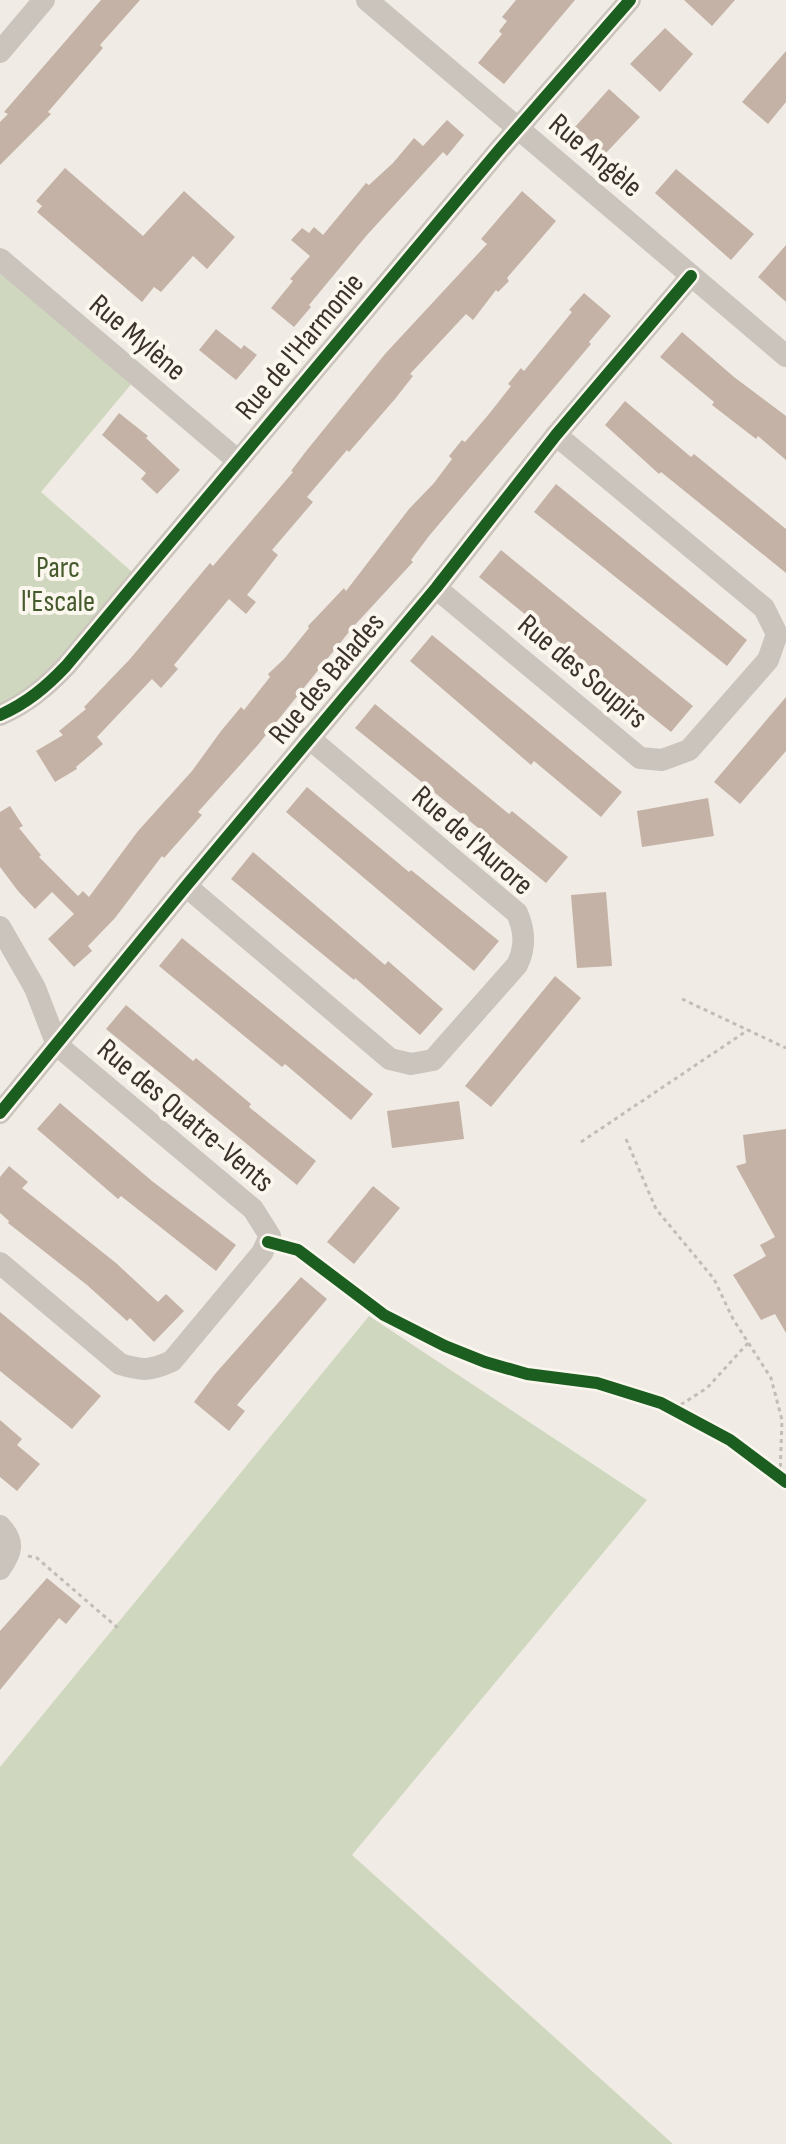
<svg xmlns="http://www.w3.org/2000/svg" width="786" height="2144" font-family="'Sofia Sans Condensed',sans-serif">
	<rect width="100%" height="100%" fill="#f0ece5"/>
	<g fill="#cfd7be">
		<path d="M0 259 138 376 41 492 139 578 66 666 0 715Z"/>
		<path d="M369 1316 647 1500 352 1855 673 2144H0V1767Z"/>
	</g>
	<g fill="#c5b2a6">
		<path d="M101 0H140L100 45 103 48 48 112 51 114 0 165V122L8 114 4 112Z"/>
		<path d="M516 0H575L504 84 478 63 502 34 499 31 507 21 502 17Z"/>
		<path d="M684 0H735L712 26Z"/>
		<path d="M665 28 693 54 660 92 630 64Z"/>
		<path d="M786 51V102L768 124 742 102Z"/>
		<path d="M609 89 640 117 605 154 575 127Z"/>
		<path d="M447 120 464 135 447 156 443 152 367 235 309 305 311 307 294 327 271 308 293 281 290 279 310 256 291 240 302 228 309 233 314 227 323 235 366 183 369 185 393 163 414 138 423 146Z"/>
		<path d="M65 168 143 236 184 191 235 237 207 269 193 256 161 292 154 287 142 302 37 212 42 206 36 201Z"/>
		<path d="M676 169 754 234 731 260 655 193Z"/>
		<path d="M522 191 556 221 507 278 509 281 498 292 496 290 473 320 466 314 410 374 413 376 395 399 349 452 347 450 307 497 313 502 272 550 278 555 247 595 256 602 246 614 229 599 174 665 178 669 161 688 152 679 97 737 103 744 76 767 77 769 55 782 36 751 63 735 59 731 86 709 84 707 130 659 210 563 213 566 293 472 291 471 307 450 385 354 487 244 481 239Z"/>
		<path d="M786 245V302L758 277Z"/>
		<path d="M584 293 611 316 589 342 591 344 429 536 411 560 413 562 353 627 257 746 198 812 202 815 164 858 162 856 115 918 88 946 92 951 74 967 48 939 74 914 52 892 35 909 18 891 0 867V812L10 806 23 826 19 828 41 855 39 857 78 896 83 891 89 897 138 831 192 771 221 731 241 707 244 710 270 677 268 674 284 659 309 628 308 626 344 588 346 591 409 509 434 483 452 459 449 456 462 440 465 442 489 414 511 386 508 384 521 368 524 371 572 312 569 310Z"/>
		<path d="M216 329 241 349 244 345 257 355 236 380 199 350Z"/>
		<path d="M682 332 734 377 786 416V460L758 436 756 439 712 405 714 402 660 357Z"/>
		<path d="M625 401 691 457 694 454 786 529V573L661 472 659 474 605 425Z"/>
		<path d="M119 413 148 436 146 438 180 470 157 494 141 479 146 473 102 435Z"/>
		<path d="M556 484 747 640 727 666 534 512Z"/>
		<path d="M501 550 693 706 671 732 479 577Z"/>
		<path d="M432 635 622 792 601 817 534 761 531 765 410 661Z"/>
		<path d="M786 697V751L740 804 714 782Z"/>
		<path d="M375 704 509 814 512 811 568 857 546 883 355 728Z"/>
		<path d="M307 787 409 872 411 870 499 941 474 971 286 812Z"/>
		<path d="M708 798 714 836 642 847 637 811Z"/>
		<path d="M253 852 385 965 388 961 443 1009 420 1035 355 978 354 980 231 879Z"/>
		<path d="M606 892 612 966 577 968 571 895Z"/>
		<path d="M182 938 373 1094 351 1120 285 1064 282 1067 159 966Z"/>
		<path d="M555 976 581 998 491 1107 465 1086Z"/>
		<path d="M126 1005 193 1061 196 1058 251 1104 249 1107 316 1161 297 1185 106 1029Z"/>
		<path d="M459 1101 464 1139 392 1148 387 1111Z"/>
		<path d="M60 1103 152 1181 236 1245 216 1271 121 1196 118 1199 37 1129Z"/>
		<path d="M786 1129V1333L775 1314 761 1320 733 1275 766 1256 760 1245 775 1237 736 1166 746 1163 743 1135Z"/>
		<path d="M9 1166 28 1182 22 1188 116 1263 158 1302 166 1294 184 1311 154 1342 130 1318 127 1321 87 1285 8 1223 9 1221 0 1213V1177Z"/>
		<path d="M373 1186 400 1208 354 1264 327 1242Z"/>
		<path d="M301 1277 327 1299 237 1405 245 1411 229 1431 194 1402 215 1374Z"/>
		<path d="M0 1312 101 1396 72 1429 0 1371Z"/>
		<path d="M0 1420 22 1439 17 1445 40 1464 17 1491 0 1477Z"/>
		<path d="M47 1578 81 1606 66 1624 59 1618 0 1690V1631Z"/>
	</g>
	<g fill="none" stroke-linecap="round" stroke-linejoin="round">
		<g stroke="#c2bdb6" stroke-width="3" stroke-dasharray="4 4" stroke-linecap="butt">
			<path d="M682 999 786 1048"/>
			<path d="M626 1139 656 1209 714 1279 733 1319 771 1378 782 1420 780 1476"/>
			<path d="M581 1142 748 1030"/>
			<path d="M674 1409 707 1388 748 1343"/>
			<path d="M28 1556 37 1558 118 1628"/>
		</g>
		<g stroke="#cac4bd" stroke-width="22">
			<path d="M367 0 786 356"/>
			<path d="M0 52 44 0"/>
			<path d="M0 259 237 460"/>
			<path d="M436 588 640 758 662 760 689 750 768 660 777 634 764 608 556 435"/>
			<path d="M0 715C27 703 46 687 66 666L499 150 630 0"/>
			<path d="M186 886 390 1059 411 1064 433 1060 517 965C526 947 525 931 517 913L309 738"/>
			<path d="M0 927 35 988 57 1045 253 1209 270 1236 262 1253 172 1361C150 1371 143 1371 120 1364L0 1263"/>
			<path d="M0 1113 186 886 436 588 556 435 691 276"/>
			<path d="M0 1526C15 1542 12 1552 0 1569"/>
		</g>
		<g stroke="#fbf7ee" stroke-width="17">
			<g id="cycleway">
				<path d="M0 715C27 703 46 687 66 666L499 150 630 0"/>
				<path d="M0 1113 186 886 436 588 556 435 691 276"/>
				<path d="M268 1242 298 1250 384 1315 445 1346 485 1362 527 1374 597 1383 661 1403 730 1440 786 1482"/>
			</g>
		</g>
		<use href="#cycleway" stroke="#1b5e20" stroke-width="12"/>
	</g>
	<g text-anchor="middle" stroke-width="8" stroke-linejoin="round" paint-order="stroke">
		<g font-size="30" fill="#3b322b" stroke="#fbf7ee">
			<text transform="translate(596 155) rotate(40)" y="10">Rue Angèle</text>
			<text transform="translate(138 337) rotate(40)" y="10">Rue Mylène</text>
			<text transform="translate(299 346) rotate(-50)" y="10">Rue de l'Harmonie</text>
			<text transform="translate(583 671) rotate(40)" y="10">Rue des Soupirs</text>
			<text transform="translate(326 678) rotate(-50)" y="10">Rue des Balades</text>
			<text transform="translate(473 840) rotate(41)" y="10">Rue de l'Aurore</text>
			<text transform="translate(186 1115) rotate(40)" y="10">Rue des Quatre-Vents</text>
		</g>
		<g font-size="30" fill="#455b2d" stroke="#fbf7ee">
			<text x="58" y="577">Parc<tspan x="58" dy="34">l'Escale</tspan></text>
		</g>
	</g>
</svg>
